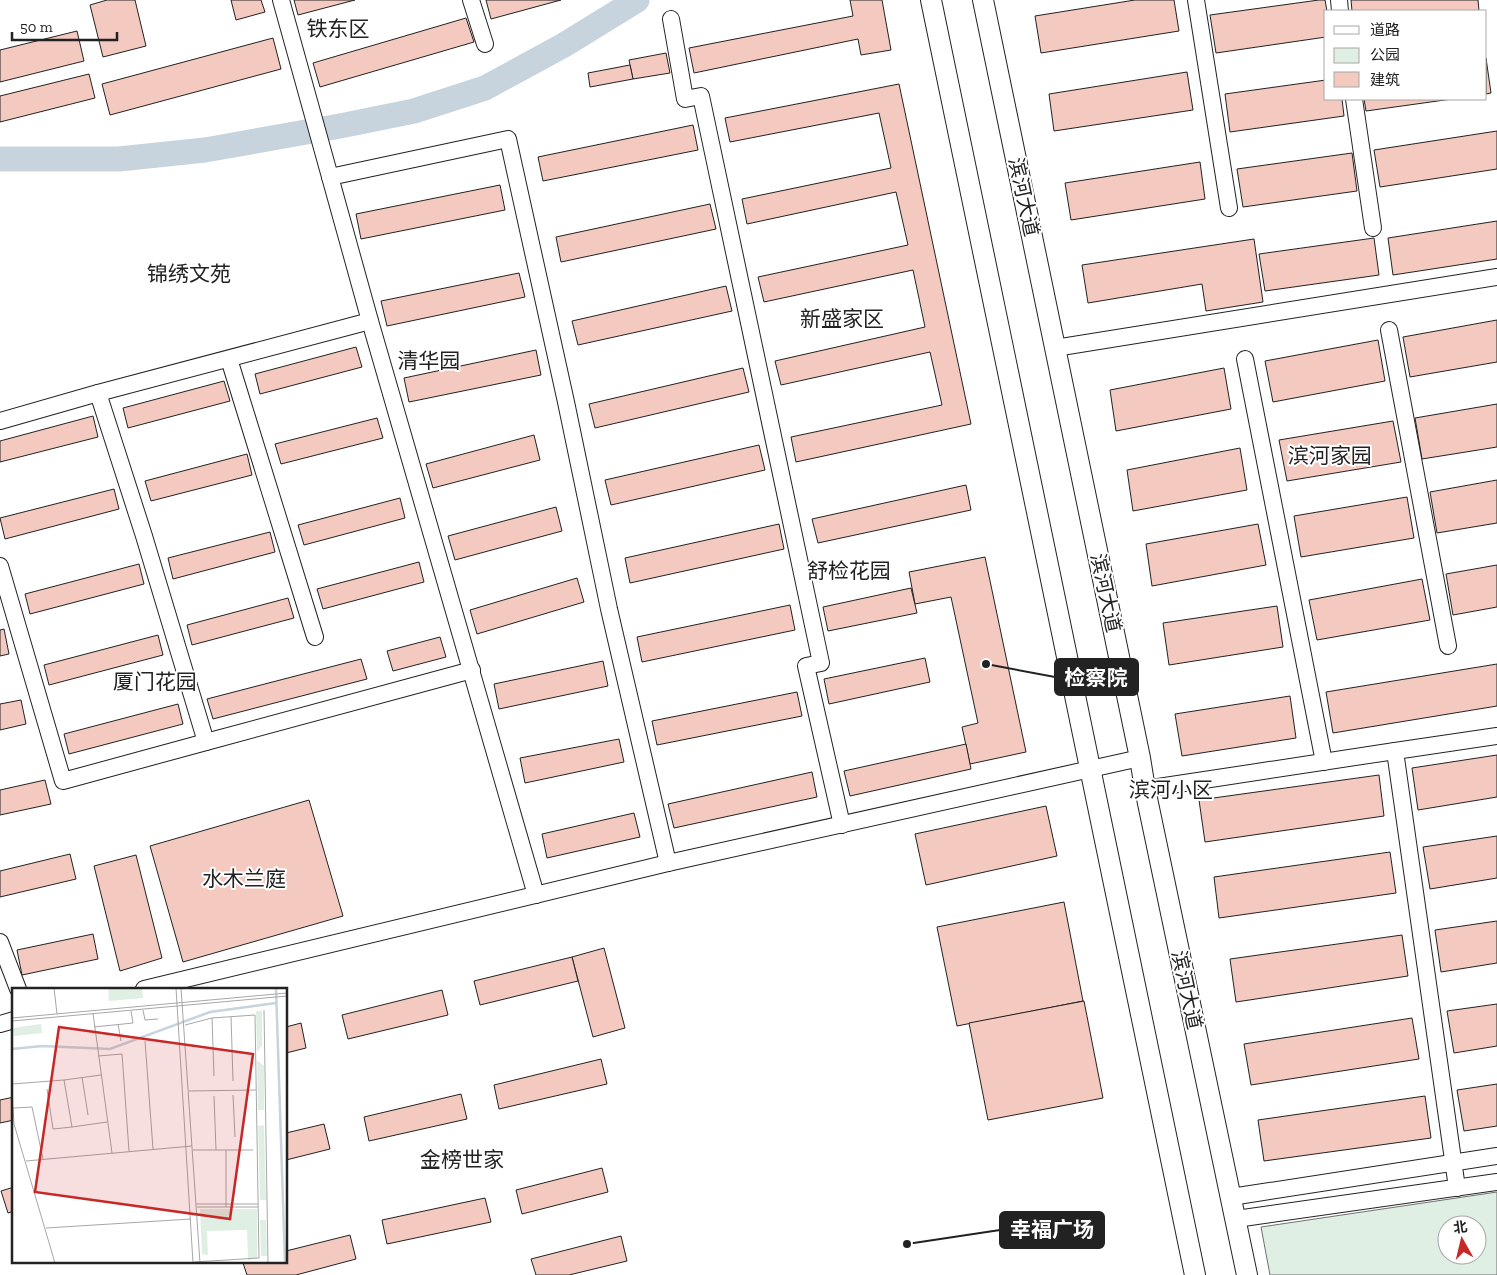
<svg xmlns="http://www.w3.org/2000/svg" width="1497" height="1275" font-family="'Zilla Slab','Noto Sans SC',serif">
	<rect width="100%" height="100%" fill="#fff"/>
	<path fill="#e0efe3" stroke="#6f6f6f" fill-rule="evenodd" d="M1497 1192V1275H1270L1261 1227ZM1447 1225H1477V1255H1447Z"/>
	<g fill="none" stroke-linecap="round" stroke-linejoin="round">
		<path stroke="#c7d3dd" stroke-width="25" d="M0 159H119L205 150 340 126 414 111 485 88 564 45 637 0"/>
	</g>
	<g fill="#f3c9c0" stroke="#222">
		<path d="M107 0H135L146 46 103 57 90 5Z"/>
		<path d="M231 0H261L265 12 236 20Z"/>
		<path d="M294 0H355L298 15Z"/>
		<path d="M486 0H561L491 19Z"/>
		<path d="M850 0H882L891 50 861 55 858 39 694 73 689 48 853 16Z"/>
		<path d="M1135 0H1174L1179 31 1041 53 1035 16Z"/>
		<path d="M1319 0H1325L1327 11 1326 37 1216 53 1210 15Z"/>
		<path d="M1351 0H1478L1479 11H1352Z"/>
		<path d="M466 18 474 42 320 87 313 63Z"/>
		<path d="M77 31 84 61 0 82V50Z"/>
		<path d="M273 38 281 69 110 115 102 84Z"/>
		<path d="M666 53 670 73 633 79 629 60Z"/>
		<path d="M1486 58 1491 93 1486 94Z"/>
		<path d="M630 65 633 79 590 87 588 73Z"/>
		<path d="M1187 72 1193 110 1054 131 1049 94Z"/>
		<path d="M89 74 95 98 0 122V96Z"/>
		<path d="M1326 80V99H1342L1344 116 1230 132 1225 94Z"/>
		<path d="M899 84 971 424 796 462 791 437 942 405 930 352 781 385 775 361 925 327 913 270 764 302 758 277 908 245 896 192 747 224 742 199 891 168 879 113 730 142 725 118Z"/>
		<path d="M1364 99H1452L1366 111Z"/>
		<path d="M693 125 698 150 543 181 538 157Z"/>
		<path d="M1497 131V169L1380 187 1374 150Z"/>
		<path d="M1352 153 1357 191 1243 207 1237 169Z"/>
		<path d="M1200 162 1205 199 1071 220 1065 183Z"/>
		<path d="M500 185 505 210 361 239 356 214Z"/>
		<path d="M710 204 716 229 561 262 556 237Z"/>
		<path d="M1497 221V259L1393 275 1388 238Z"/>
		<path d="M1374 238 1379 275 1265 291 1259 254Z"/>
		<path d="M1254 239 1263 302 1206 311 1202 284 1088 303 1082 265Z"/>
		<path d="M519 273 525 297 387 326 381 301Z"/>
		<path d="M726 286 732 311 578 345 572 321Z"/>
		<path d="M1497 320V362L1410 377 1403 337Z"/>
		<path d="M1378 340 1385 381 1273 402 1265 361Z"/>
		<path d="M356 347 362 367 260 394 255 374Z"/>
		<path d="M536 350 541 375 409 402 404 378Z"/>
		<path d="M743 368 749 392 595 428 589 404Z"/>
		<path d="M1224 368 1231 409 1116 431 1110 390Z"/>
		<path d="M224 381 230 401 128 428 123 408Z"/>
		<path d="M1497 404V447L1422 459 1415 418Z"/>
		<path d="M93 416 98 437 0 462V441Z"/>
		<path d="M377 418 383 438 281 464 275 444Z"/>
		<path d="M1393 421 1401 462 1287 481 1279 440Z"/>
		<path d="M534 435 540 460 433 488 426 464Z"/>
		<path d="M759 445 765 470 611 505 605 480Z"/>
		<path d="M1240 448 1247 490 1133 511 1127 470Z"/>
		<path d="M247 454 252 475 151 501 145 481Z"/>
		<path d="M1497 480V523L1437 533 1430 492Z"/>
		<path d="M966 485 971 510 818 543 812 519Z"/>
		<path d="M114 489 119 509 5 539 0 518Z"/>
		<path d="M1407 497 1414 538 1301 557 1294 516Z"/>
		<path d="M400 498 405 518 304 545 298 525Z"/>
		<path d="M556 507 562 531 455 560 448 536Z"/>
		<path d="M779 524 784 549 630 583 625 558Z"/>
		<path d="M1258 524 1266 565 1152 586 1146 544Z"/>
		<path d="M270 532 275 552 173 579 168 558Z"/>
		<path d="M985 557 1026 752 970 764 962 727 978 723 951 597 915 604 909 572Z"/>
		<path d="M419 562 424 582 323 609 317 589Z"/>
		<path d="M139 564 144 584 30 614 25 594Z"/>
		<path d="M1497 565V607L1453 615 1446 574Z"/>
		<path d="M577 578 584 602 477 634 470 610Z"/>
		<path d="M1422 579 1430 620 1317 640 1309 600Z"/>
		<path d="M911 588 917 613 828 631 823 607Z"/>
		<path d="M288 598 294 618 192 645 187 625Z"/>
		<path d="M790 605 795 630 642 662 637 637Z"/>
		<path d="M1277 606 1283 647 1169 665 1163 623Z"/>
		<path d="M4 629 9 654 0 656V630Z"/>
		<path d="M158 635 163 655 49 685 44 665Z"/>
		<path d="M440 637 446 657 393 671 387 651Z"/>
		<path d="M925 658 930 682 829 704 824 679Z"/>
		<path d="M361 659 367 679 213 719 207 699Z"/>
		<path d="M603 661 608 686 499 709 494 684Z"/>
		<path d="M1497 664V706L1333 733 1326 692Z"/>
		<path d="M797 692 802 716 657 745 652 721Z"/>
		<path d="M1290 696 1296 738 1182 756 1175 714Z"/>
		<path d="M21 700 26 724 0 730V704Z"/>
		<path d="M178 704 183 724 69 754 64 734Z"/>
		<path d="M619 739 624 762 525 783 520 758Z"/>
		<path d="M966 744 971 769 850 796 844 771Z"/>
		<path d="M1497 755V797L1418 810 1412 768Z"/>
		<path d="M812 772 817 797 674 828 668 804Z"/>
		<path d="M1379 775 1384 816 1205 842 1199 800Z"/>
		<path d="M45 780 51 804 0 815V790Z"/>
		<path d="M309 800 343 916 183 962 150 846Z"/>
		<path d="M1046 806 1057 856 926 885 915 834Z"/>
		<path d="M634 813 640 837 547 858 542 834Z"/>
		<path d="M1497 836V878L1430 889 1423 847Z"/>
		<path d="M1390 852 1396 893 1219 918 1214 877Z"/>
		<path d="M70 854 76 879 0 897V871Z"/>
		<path d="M136 855 162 958 120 971 94 866Z"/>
		<path d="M1064 902 1083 1001 957 1026 937 927Z"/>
		<path d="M1497 921V963L1441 972 1435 930Z"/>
		<path d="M93 934 98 959 22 975 17 950Z"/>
		<path d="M1402 935 1408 976 1236 1002 1230 959Z"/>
		<path d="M604 948 625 1028 593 1037 572 957Z"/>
		<path d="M572 957 578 981 480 1005 474 981Z"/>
		<path d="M442 990 448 1015 348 1039 342 1015Z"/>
		<path d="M1084 1001 1103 1098 988 1120 969 1023Z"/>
		<path d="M1497 1004V1046L1454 1053 1447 1011Z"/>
		<path d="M1412 1018 1419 1059 1251 1085 1244 1044Z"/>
		<path d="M301 1023 306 1048 286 1053V1027Z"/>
		<path d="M601 1059 607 1084 499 1109 494 1085Z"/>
		<path d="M1497 1084V1126L1464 1131 1457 1090Z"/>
		<path d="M461 1094 467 1119 369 1141 364 1117Z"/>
		<path d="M1425 1096 1431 1138 1264 1161 1258 1120Z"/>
		<path d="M14 1097V1120L0 1123V1100Z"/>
		<path d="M324 1124 330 1149 286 1160V1133Z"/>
		<path d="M602 1168 608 1192 522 1214 516 1190Z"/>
		<path d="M14 1187V1211L8 1213 1 1191Z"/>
		<path d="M485 1198 491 1222 387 1244 382 1220Z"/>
		<path d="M350 1235 356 1259 296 1275H247L243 1263 248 1261H286V1251Z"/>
		<path d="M621 1236 627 1261 569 1275H536L531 1259Z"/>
	</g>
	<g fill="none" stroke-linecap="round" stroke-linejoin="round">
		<g stroke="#222" stroke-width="18">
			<g id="minor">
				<path d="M281 0 370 321 536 895"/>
				<path d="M471 0 485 44"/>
				<path d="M1196 0 1229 208"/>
				<path d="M1339 0 1340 11"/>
				<path d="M671 19 685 99 701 96 821 663 806 666 842 825"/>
				<path d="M1354 99 1373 228"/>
				<path d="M330 177 508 139 566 402 609 609 668 863"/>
				<path d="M1389 330 1448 646"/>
				<path d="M1055 348 1497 277"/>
				<path d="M229 359 315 637"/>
				<path d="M1245 359 1324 762"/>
				<path d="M0 421 98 393"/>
				<path d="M0 566 63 781 206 742 144 536 98 393 370 321"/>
				<path d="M206 742 472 670"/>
				<path d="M1395 751 1497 736"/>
				<path d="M1145 789 1395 751 1457 1188"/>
				<path d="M0 942 18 989"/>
				<path d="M144 989 668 863 1140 758"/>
				<path d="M0 1024 14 1020"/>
				<path d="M1231 1197 1497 1156"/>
				<path d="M1236 1219 1497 1182"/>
			</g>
		</g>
		<g stroke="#222" stroke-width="22">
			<g id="major">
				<path d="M931 0 1195 1275"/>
				<path d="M983 0 1140 758 1145 789 1247 1275"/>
			</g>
		</g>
		<use href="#minor" stroke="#fff" stroke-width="16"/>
		<use href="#major" stroke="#fff" stroke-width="20"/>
	</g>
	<g text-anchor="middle" stroke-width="4" stroke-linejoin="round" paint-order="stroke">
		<g font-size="20" fill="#222" stroke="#fff">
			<text transform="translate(1024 197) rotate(78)" y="7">滨河大道</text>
			<text transform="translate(1106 593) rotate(78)" y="7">滨河大道</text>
			<text transform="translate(1187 990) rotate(78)" y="7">滨河大道</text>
		</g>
		<g font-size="21" fill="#222" stroke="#fff">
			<text x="338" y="36">铁东区</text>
			<text x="189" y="281">锦绣文苑</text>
			<text x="842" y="326">新盛家区</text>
			<text x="429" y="368">清华园</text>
			<text x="1330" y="463">滨河家园</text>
			<text x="849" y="578">舒检花园</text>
			<text x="155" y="689">厦门花园</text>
			<text x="1171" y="797">滨河小区</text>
			<text x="244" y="886">水木兰庭</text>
			<text x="462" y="1167">金榜世家</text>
		</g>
	</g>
	<g transform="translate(12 988)">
		<rect width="275" height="275" fill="#fff"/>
		<path d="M96 0H130L131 10 97 13ZM244 23H250V58L245 64ZM29 36 30 45 2 48 1 40ZM245 72 252 78V122H246ZM252 137 254 212H248L246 138ZM188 221H245V270L236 272 235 242 195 243 196 267 190 266ZM248 232H254L255 268H249Z" fill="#e0efe3"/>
		<path fill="none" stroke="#c7d3dd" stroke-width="2.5" d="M264 0 273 275M0 61 30 58 98 61 198 24 264 15"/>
		<path fill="none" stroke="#a7a7a7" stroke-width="1" d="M42 0 45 26M164 0 181 275M169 0 188 275M131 22 133 32 146 31M252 22 256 275M81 25 100 165M219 28 221 93M0 30 275 5M200 30 202 88M0 33 275 8M106 36 109 53M173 37 200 30 243 27 247 270 182 274M82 39 121 35 119 23M133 53 141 161M86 68 110 66 117 163M70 89 76 127M0 96 52 92M35 101 41 141 60 139 52 92 89 87M177 103 244 102M0 104 2 136 43 275M221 107 223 149M202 108 204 162M1 120 20 119 31 171M60 139 95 134M181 162H214V219M214 162H241M14 173 180 158M184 216H246M185 219H246M34 240 179 231"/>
		<path fill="#c62828" fill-opacity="0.15" stroke="#c62828" stroke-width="2.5" d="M47 39 241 66 218 231 23 204Z"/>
		<rect width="275" height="275" fill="none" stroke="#222" stroke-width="2.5"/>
	</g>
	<path fill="none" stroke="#222" stroke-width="2" d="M986 664L1055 677M907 1244L1000 1230"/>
	<g fill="#222" stroke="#fff" stroke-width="2">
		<circle cx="986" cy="664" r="5"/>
		<circle cx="907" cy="1244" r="5"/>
	</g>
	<g fill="#222" stroke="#222" stroke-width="2">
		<rect x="1055" y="659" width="83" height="36" rx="5"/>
		<rect x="1000" y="1212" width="104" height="36" rx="5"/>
	</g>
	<g font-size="21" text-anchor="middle" font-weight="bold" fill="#fff">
		<text x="1096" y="685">检察院</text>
		<text x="1052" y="1237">幸福广场</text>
	</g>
	<rect x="1324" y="10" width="162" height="90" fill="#ffffff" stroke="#a7a7a7"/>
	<rect x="1334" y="26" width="25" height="8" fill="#ffffff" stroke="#a7a7a7"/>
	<text x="1370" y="35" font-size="15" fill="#222222">道路</text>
	<rect x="1334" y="48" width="25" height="15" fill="#e0efe3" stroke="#a7a7a7"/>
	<text x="1370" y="60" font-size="15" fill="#222222">公园</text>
	<rect x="1334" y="72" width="25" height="15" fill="#f3c9c0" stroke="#a7a7a7"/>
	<text x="1370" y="85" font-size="15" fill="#222222">建筑</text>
	<g transform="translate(1462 1240) rotate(352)"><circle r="24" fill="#ffffff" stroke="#a7a7a7"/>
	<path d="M0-4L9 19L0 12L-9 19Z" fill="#c62828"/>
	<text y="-8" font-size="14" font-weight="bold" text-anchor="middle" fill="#222222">北</text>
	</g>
	<path d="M12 32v8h105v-8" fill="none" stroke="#222222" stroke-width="2.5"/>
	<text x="20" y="32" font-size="15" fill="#222222" stroke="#ffffff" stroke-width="4" paint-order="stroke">50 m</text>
</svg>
